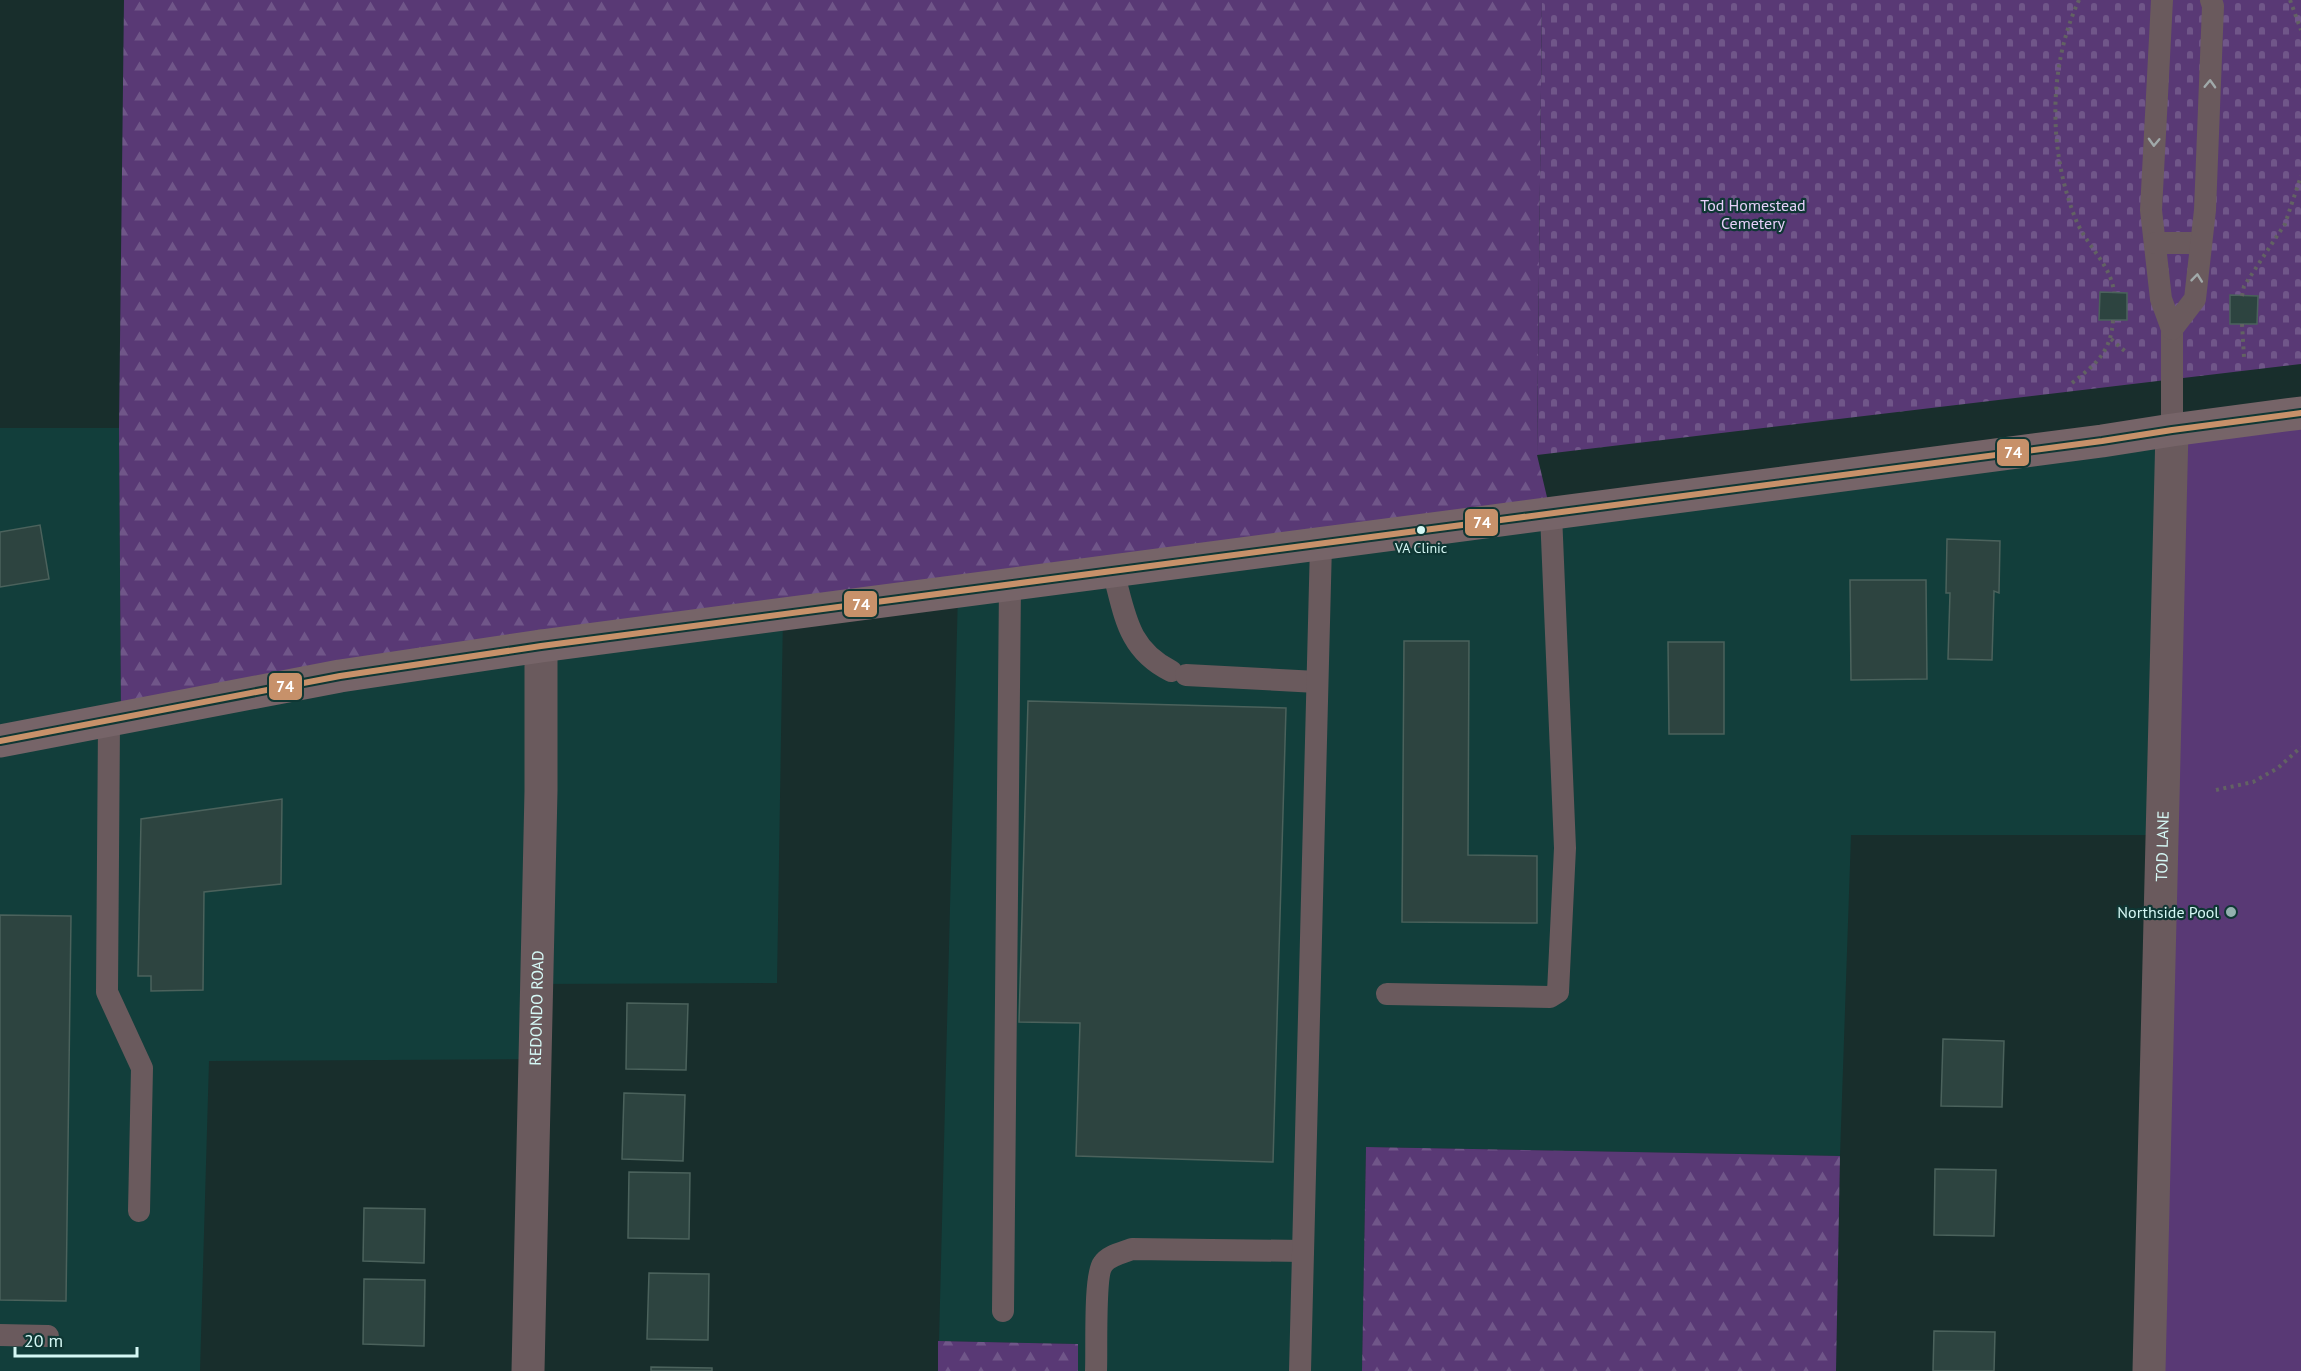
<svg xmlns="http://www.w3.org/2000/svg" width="2301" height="1371" font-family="'PT Sans',sans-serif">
	<defs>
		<pattern id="forest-firs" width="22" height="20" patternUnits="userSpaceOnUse" patternTransform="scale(1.5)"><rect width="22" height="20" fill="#593975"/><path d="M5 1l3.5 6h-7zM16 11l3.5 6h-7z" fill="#705689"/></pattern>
		<pattern id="cemetery-stones" width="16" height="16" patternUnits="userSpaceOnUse" patternTransform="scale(1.5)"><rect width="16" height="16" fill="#593975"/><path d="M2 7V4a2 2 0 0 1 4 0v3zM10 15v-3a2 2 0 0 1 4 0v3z" fill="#705689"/></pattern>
	</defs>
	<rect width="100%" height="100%" fill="#182e2c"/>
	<g fill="#123e3b">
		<path d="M0 428H119L121 719 783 614 777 983 537 984 535 1059 209 1061 200 1371H0Z"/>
		<path d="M2172 430 2162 835H1851L1840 1156 1366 1147 1362 1371H1078V1344L939 1341 958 592Z"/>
	</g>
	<g fill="url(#forest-firs)">
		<path d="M124 0H1542L1537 455 1551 514 121 719 119 428Z"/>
		<path d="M1366 1147 1840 1156 1836 1371H1362Z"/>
		<path d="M938 1341 1078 1344V1371H938Z"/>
	</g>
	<path fill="url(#cemetery-stones)" d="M1542 0H2301V364L1537 455Z"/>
	<path fill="#593975" d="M2301 413V1371H2149L2172 430Z"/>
	<g fill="#2d4440" stroke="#4b625c" stroke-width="1.5">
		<path d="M2100 292 2127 293V320H2099Z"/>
		<path d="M2230 295 2258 296 2257 324H2230Z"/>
		<path d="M40 525 49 579 0 587V532Z"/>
		<path d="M1947 539 2000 541 1999 593 1994 591 1992 660 1948 659 1950 593H1946Z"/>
		<path d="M1850 580H1926L1927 679 1851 680Z"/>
		<path d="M1404 641H1469L1468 855 1537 856V923L1402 922Z"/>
		<path d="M1668 642H1724V734H1669Z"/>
		<path d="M1028 701 1286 708 1273 1162 1076 1156 1080 1023 1019 1022Z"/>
		<path d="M282 799 281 884 204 892 203 990 151 991V976H138L141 819Z"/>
		<path d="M0 915 71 916 66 1301 0 1300Z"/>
		<path d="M627 1003 688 1004 686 1070 626 1069Z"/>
		<path d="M1943 1039 2004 1041 2002 1107 1941 1106Z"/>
		<path d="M624 1093 685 1095 683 1161 622 1159Z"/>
		<path d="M1935 1169 1996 1170 1994 1236 1934 1235Z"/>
		<path d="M629 1172 690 1173 689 1239 628 1238Z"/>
		<path d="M364 1208 425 1209 424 1263 363 1261Z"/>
		<path d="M649 1273 709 1274 708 1340 647 1339Z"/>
		<path d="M364 1279 425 1280 424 1346 363 1344Z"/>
		<path d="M1934 1331 1995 1332 1994 1371H1933Z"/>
		<path d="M651 1367 712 1368V1371H651Z"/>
	</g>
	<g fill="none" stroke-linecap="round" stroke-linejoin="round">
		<g stroke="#626263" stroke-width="4" stroke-dasharray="3 4.5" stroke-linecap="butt">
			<path d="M2079 0C2048 67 2048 151 2076 220 2086 245 2111 265 2114 292"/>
			<path d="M2290 0 2301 30"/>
			<path d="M2242 296 2244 286 2285 224 2301 176"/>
			<path d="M2242 324 2244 357"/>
			<path d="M2111 339 2127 353"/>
			<path d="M2072 383C2096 364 2111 352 2113 320"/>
			<path d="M2216 790 2253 782 2278 768 2301 747"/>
		</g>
		<g stroke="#6a5a5d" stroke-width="22">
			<path d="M2162 0 2151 210 2161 299 2172 329V430"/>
			<path d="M2155 243H2201"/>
			<path d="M2172 329 2195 299 2205 210 2213 6 2211 0"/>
			<path d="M1113 571C1125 614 1127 649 1171 671"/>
			<path d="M1186 675 1317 682"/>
			<path d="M109 722 107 992 142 1068 139 1211"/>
			<path d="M1387 994 1550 997 1558 992 1565 848 1551 514"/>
			<path d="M1003 1311 1010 585"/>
			<path d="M0 1335 48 1336"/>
			<path d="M1096 1371C1097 1352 1094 1275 1103 1264 1109 1255 1122 1253 1132 1249L1303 1251"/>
			<path d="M1300 1371 1321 544"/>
		</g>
		<g stroke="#6a5a5d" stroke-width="33">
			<path id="s1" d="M528 1371 541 791V646"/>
			<path id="s2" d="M2149 1371 2172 430"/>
		</g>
		<path stroke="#766468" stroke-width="33" d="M0 741 340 676 541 646 2102 441 2172 430 2301 413"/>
		<g stroke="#0f3734" stroke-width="10">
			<path id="bus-1" d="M0 741 340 676 541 646 2102 441 2172 430 2301 413"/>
		</g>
		<use href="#bus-1" stroke="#c7916a" stroke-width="6"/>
	</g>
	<defs><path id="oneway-chevron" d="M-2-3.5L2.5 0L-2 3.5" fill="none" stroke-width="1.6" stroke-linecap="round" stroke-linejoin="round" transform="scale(1.5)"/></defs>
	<g stroke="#a0a9a9">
		<use href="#oneway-chevron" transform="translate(2210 84) rotate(-88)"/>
		<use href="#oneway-chevron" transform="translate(2154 142) rotate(92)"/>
		<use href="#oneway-chevron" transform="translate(2197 278) rotate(-84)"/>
	</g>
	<circle fill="#d5f8f5" stroke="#0f3734" stroke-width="2" cx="1421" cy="530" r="5"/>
	<circle fill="#93b1af" stroke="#0f3734" stroke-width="2" cx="2231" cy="912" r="6"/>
	<g text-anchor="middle" stroke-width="4.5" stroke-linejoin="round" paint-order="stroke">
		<g font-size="14" fill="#d5f8f5" stroke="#0f3734">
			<text x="1421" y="553">VA Clinic</text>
		</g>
		<g font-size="16" fill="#e7d0fa" stroke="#0f3734">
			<text x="1753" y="211">Tod Homestead<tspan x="1753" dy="18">Cemetery</tspan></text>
		</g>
		<g font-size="16" fill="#d5f8f5" stroke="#0f3734">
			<text dy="6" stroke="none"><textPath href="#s2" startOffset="525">TOD LANE</textPath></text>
			<text dy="6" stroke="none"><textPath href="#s1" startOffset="363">REDONDO ROAD</textPath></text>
		</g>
		<g font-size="16" fill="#d5f8f5" stroke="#0f3734" text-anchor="end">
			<text x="2219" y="918">Northside Pool</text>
		</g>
	</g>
	<g stroke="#0f3734" stroke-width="2">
		<rect x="1996" y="438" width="34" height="29" rx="6" fill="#c7916a"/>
		<rect x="1464" y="508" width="35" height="29" rx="6" fill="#c7916a"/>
		<rect x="843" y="590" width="35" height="28" rx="6" fill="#c7916a"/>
		<rect x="268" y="672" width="35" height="29" rx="6" fill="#c7916a"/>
	</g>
	<g font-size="16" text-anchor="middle" font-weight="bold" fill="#fff">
		<text x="2013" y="458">74</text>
		<text x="1482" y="528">74</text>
		<text x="861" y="610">74</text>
		<text x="285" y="692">74</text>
	</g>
	<path d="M15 1347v9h122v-9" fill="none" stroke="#d5f8f5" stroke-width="3"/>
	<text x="24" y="1347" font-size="18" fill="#d5f8f5" stroke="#0f3734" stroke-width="4.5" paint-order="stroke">20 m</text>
</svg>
